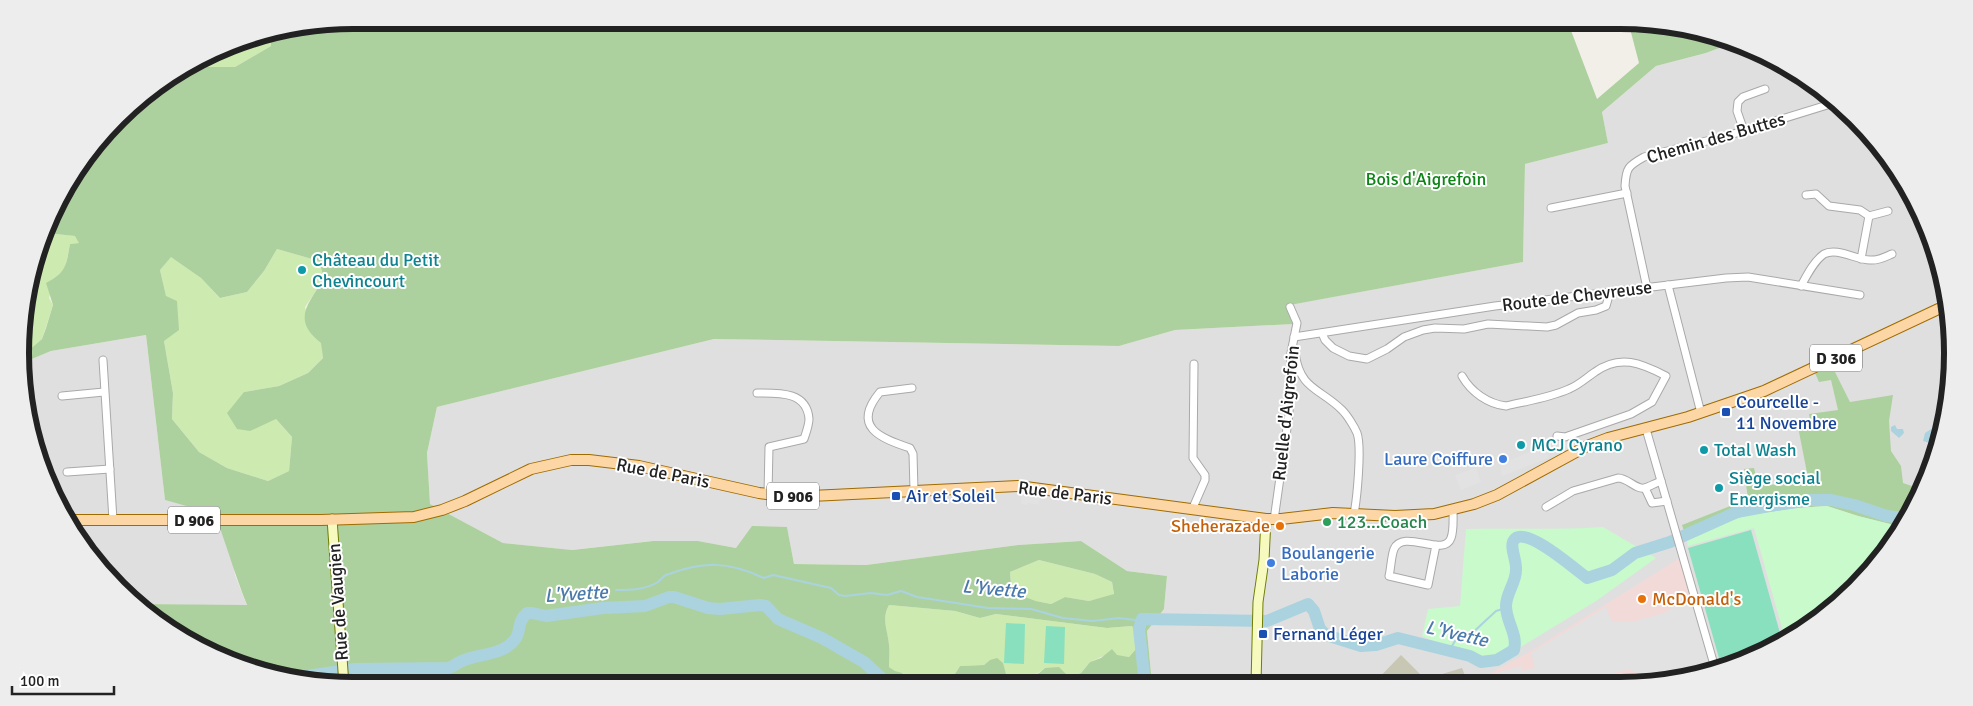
<svg xmlns="http://www.w3.org/2000/svg" width="1973" height="706" font-family="Signika,sans-serif">
	<rect width="100%" height="100%" fill="#f2efe9"/>
	<g fill="#e0dfdf">
		<path d="M1735 42 1767 54 1822 89 1870 133 1908 186 1935 246 1950 309 1952 374 1942 439 1908 520 1840 603 1767 652 1664 683 1152 684 1147 631 1164 609 1167 576 1127 571 1081 541 1018 545 866 565 794 564 787 528 736 548 698 541H653L571 550 503 543 430 504 427 453 437 407 714 339 1119 346 1175 330 1294 324 1289 305 1523 262 1525 164 1608 143 1602 112 1656 66 1706 53Z"/>
		<path d="M146 335 165 500 215 513 232 558 235 575 247 606 137 604 117 588 76 538 31 439 22 382 27 361 51 351Z"/>
	</g>
	<path fill="#f2dad9" d="M1683 556 1715 668 1664 683 1471 684 1490 678 1489 674 1531 651Z"/>
	<path fill="#c7c7b4" d="M1401 655 1421 675 1429 678 1462 668 1468 683 1373 684Z"/>
	<g fill="#cdebb0">
		<path d="M269 32 271 33V46L235 67H208L203 60 226 45Z"/>
		<path d="M46 233 76 236 80 243 70 244 65 269 54 279 49 298 53 305 42 339 21 357 23 310Z"/>
		<path d="M277 249 319 261 324 279 305 307 313 336 322 343 323 358 308 373 279 386 244 392 276 419 292 437 289 471 268 481 227 468 199 452 172 419 173 393 164 341 166 297 160 270 171 256 201 278 220 298 247 292 264 271Z"/>
		<path d="M1039 560 1095 574 1112 582 1114 595 1089 601 1065 597 1051 604 1036 601 1020 595 1011 584 1010 572Z"/>
		<path d="M889 605 955 611 980 618 996 614 1107 628 1132 626 1135 632 1136 649 1129 657 1106 655 1090 662 1081 673 1069 677 1064 673 1045 668C1038 674 1028 676 1024 685H995L1006 674 990 660 984 665 960 666 953 677 940 680 937 685H907V680L889 667C889 660 890 652 889 646 888 630 881 621 889 605Z"/>
	</g>
	<g fill="#add19e" fill-rule="evenodd">
		<path d="M1567 20 1597 99 1639 63 1628 21 1706 31 1735 42 1706 53 1656 66 1602 112 1608 143 1525 164 1523 262 1290 305 1294 324 1175 330 1119 346 714 339 437 407 427 453 430 504 503 543 572 550 653 541H698L736 548 752 526 787 527 794 564 866 565 1018 545 1081 541 1127 571 1167 576 1164 609 1147 631 1152 684 1024 685 1027 678 1039 673 1045 668 1059 667 1069 677 1081 673 1090 662 1101 658 1112 649 1117 655 1129 657 1136 649 1135 632 1132 626 1107 628 996 614 980 618 955 611 889 605C881 619 888 631 889 645 890 652 889 660 889 667L895 671 902 673 907 685 353 686 267 675 168 630 137 604 247 605C235 575 226 544 215 514L165 500 146 335 51 351 27 361 22 382 21 357 42 339 46 328 53 305 46 283C67 272 66 265 70 244L79 243 75 236 46 233 54 205 89 150 133 103 203 60 208 67H235L271 46V33L269 32 288 26ZM277 249 319 261 324 279C307 305 292 320 321 343L323 358 308 373 279 386 244 392 227 413 237 429 250 431 276 419 292 437 289 471 268 481 227 468 199 452 172 419 173 393 164 341 179 330 177 301 166 296 160 270 171 257 201 278 220 298 247 292 264 271ZM1039 560 1095 574 1112 582 1114 594 1089 601 1065 597 1051 604 1036 601 1020 595 1011 584 1010 572Z"/>
		<path d="M1831 364 1850 402 1893 395 1889 421 1891 451 1901 466 1903 483 1921 489 1908 520 1902 527 1858 516 1827 506 1796 508 1744 516 1686 537 1682 525 1748 499 1744 469 1754 468 1758 485 1809 483 1798 427 1811 424 1809 414 1838 410 1831 380 1819 382 1814 371Z"/>
		<path d="M997 658 1003 663 1006 674 995 685H937L940 680 953 677 960 666 984 665 990 660Z"/>
	</g>
	<g fill="#c8facc">
		<path d="M1827 506 1858 516 1902 527 1840 603 1787 638 1784 635 1754 528 1688 546 1686 537 1744 516 1796 508Z"/>
		<path d="M1603 527 1656 558 1596 601 1511 653 1478 659 1422 636 1428 609 1460 606 1466 529C1512 528 1558 530 1603 527Z"/>
	</g>
	<g fill="#88e0be">
		<path d="M1751 530 1782 640 1719 658 1688 548Z"/>
		<path d="M1006 623 1025 624 1024 664 1004 663Z"/>
		<path d="M1046 626 1065 627 1064 664 1044 663Z"/>
	</g>
	<g fill="#e2e2e2">
		<path d="M1545 446 1549 458 1502 476 1500 464Z"/>
		<path d="M1476 468 1481 482 1461 490 1455 475Z"/>
		<path d="M1022 492 1041 494 1039 505 1028 503 1027 505 1021 504Z"/>
		<path d="M1690 596 1710 665 1701 668 1702 671 1691 675 1689 671 1657 681 1651 680 1629 669 1575 683 1479 684 1494 679 1492 674 1521 666 1522 671 1535 668 1531 653 1606 607 1612 622H1632L1664 613Z"/>
	</g>
	<g fill="#aad3df">
		<path d="M1944 423 1942 435 1939 437 1942 439 1939 446 1923 441 1925 433 1936 426Z"/>
		<path d="M1895 425 1897 429H1903L1904 433 1899 438 1891 431V427Z"/>
	</g>
	<g fill="none" stroke-linecap="round" stroke-linejoin="round">
		<g stroke="#aad3df" stroke-width="2">
			<path d="M616 590C631 590 645 590 658 582 661 580 663 576 666 575 704 561 727 561 764 578L773 575 831 588 839 595 845 596 871 593 887 595 901 591 917 597 988 608 1031 609 1063 618 1092 621 1119 618 1135 620 1142 619"/>
			<path d="M1449 651 1455 641 1469 636 1496 611 1506 608"/>
		</g>
		<g stroke="#aad3df" stroke-width="12">
			<path d="M265 674 307 676 355 669 448 668C454 667 456 663 462 661 479 653 504 656 516 638 521 630 517 622 527 613H532L546 616 603 608 645 606 669 597H674L708 608 720 609 760 605 766 606 778 619 822 638 864 662 889 685"/>
			<path d="M1145 684 1139 629 1142 619 1267 621 1308 604 1314 611 1320 629 1326 635 1361 646 1376 645 1398 638 1470 656 1481 662 1497 660 1514 650C1518 634 1506 622 1506 606 1506 593 1516 583 1516 570 1517 561 1509 546 1514 540 1524 524 1576 570 1587 578L1612 570 1635 553 1670 542 1737 512 1769 506 1811 500H1831L1854 505 1887 516 1909 519"/>
		</g>
		<g stroke="#a9a9a9" stroke-width="9">
			<g id="street">
				<path d="M1744 131 1737 111 1738 102 1743 97 1765 89"/>
				<path d="M1806 195 1816 194 1829 206 1860 210 1869 216"/>
				<path d="M1551 208 1627 193"/>
				<path d="M1861 259 1869 216 1888 211"/>
				<path d="M1668 285 1701 413"/>
				<path d="M1801 286C1807 275 1814 261 1824 254 1837 247 1856 260 1870 260 1878 261 1885 257 1892 254"/>
				<path d="M1647 288 1625 186C1626 168 1628 166 1644 157L1730 135 1837 102"/>
				<path d="M1322 333 1325 340 1333 348 1349 356 1367 359 1387 349 1404 337 1423 330 1435 328 1464 329 1488 324 1547 327 1556 325 1578 313 1596 310 1606 306 1610 292"/>
				<path d="M1294 337 1495 306 1726 278 1748 277 1860 295"/>
				<path d="M1295 353C1300 390 1320 388 1342 410 1347 415 1354 426 1357 433 1362 447 1357 498 1354 514"/>
				<path d="M103 360 113 520"/>
				<path d="M1462 376C1471 392 1488 404 1506 406 1527 401 1549 398 1569 389 1579 385 1586 378 1595 372 1620 354 1641 363 1666 376L1652 402 1631 414 1565 437 1557 436"/>
				<path d="M912 388 880 392C851 427 880 438 910 448L913 454 914 490"/>
				<path d="M757 393C778 393 807 391 809 419 809 425 806 433 804 439L769 447 768 494"/>
				<path d="M62 396 104 392"/>
				<path d="M1646 429 1715 668"/>
				<path d="M67 472 110 469"/>
				<path d="M1645 488 1652 503 1667 501"/>
				<path d="M1546 507 1573 491 1618 478C1628 478 1636 490 1645 488 1650 486 1656 483 1661 481"/>
				<path d="M1192 510 1205 480V475L1193 458 1194 364"/>
				<path d="M1274 520 1289 414 1291 353 1297 323 1290 307"/>
				<path d="M1436 545 1428 585 1389 576C1391 568 1391 557 1394 549 1403 528 1444 558 1451 538 1454 530 1453 518 1453 510"/>
			</g>
		</g>
		<g stroke="#707d05" stroke-width="11">
			<g id="secondary">
				<path d="M332 519 344 685"/>
				<path d="M1256 684 1258 602 1264 560 1266 519"/>
			</g>
		</g>
		<g stroke="#a06b00" stroke-width="12">
			<path id="primary" d="M68 520H321L414 517 442 510 465 501 531 469 571 460H589L639 466 759 493 784 496H811L1018 486 1266 519H1281L1333 513 1395 516 1434 514 1474 504 1497 495 1587 446 1608 438 1688 417 1764 391 1949 304"/>
		</g>
		<use href="#street" stroke="#fff" stroke-width="7"/>
		<use href="#secondary" stroke="#f7fabf" stroke-width="9"/>
		<use href="#primary" stroke="#fcd6a4" stroke-width="10"/>
	</g>
	<g fill="#0f9aa8" stroke="#fff" stroke-width="2">
		<circle cx="302" cy="270" r="5"/>
		<circle cx="1521" cy="445" r="5"/>
		<circle cx="1704" cy="450" r="5"/>
		<circle cx="1719" cy="488" r="5"/>
	</g>
	<g fill="#1a4fb4" stroke="#fff" stroke-width="2">
		<rect x="1721" y="407" width="10" height="10" rx="2.5"/>
		<rect x="891" y="491" width="10" height="10" rx="2.5"/>
		<rect x="1258" y="629" width="10" height="10" rx="2.5"/>
	</g>
	<g fill="#3f7fe0" stroke="#fff" stroke-width="2">
		<circle cx="1503" cy="459" r="5"/>
		<circle cx="1271" cy="563" r="5"/>
	</g>
	<circle fill="#2e9e5b" stroke="#fff" stroke-width="2" cx="1327" cy="522" r="5"/>
	<g fill="#e8710a" stroke="#fff" stroke-width="2">
		<circle cx="1280" cy="526" r="5"/>
		<circle cx="1642" cy="599" r="5"/>
	</g>
	<g text-anchor="middle" stroke-width="4" stroke-linejoin="round" paint-order="stroke">
		<g fill="#fff" stroke="#646464" stroke-width="1">
			<rect x="1810" y="344.5" width="52" height="27" rx="4"/>
			<rect x="767" y="482.5" width="52" height="27" rx="4"/>
			<rect x="168" y="506.5" width="52" height="27" rx="4"/>
		</g>
		<g font-size="16" font-weight="bold" fill="#222">
			<text x="1836" y="364">D 306</text>
			<text x="793" y="502">D 906</text>
			<text x="194" y="526">D 906</text>
		</g>
		<g font-size="18" fill="#222" stroke="#fff">
			<text transform="translate(1716 138) rotate(-16)" y="6">Chemin des Buttes</text>
			<text transform="translate(1577 296) rotate(-7)" y="6">Route de Chevreuse</text>
			<text transform="translate(1286 413) rotate(-84)" y="6">Ruelle d'Aigrefoin</text>
			<text transform="translate(663 473) rotate(11)" y="6">Rue de Paris</text>
			<text transform="translate(1065 493) rotate(7)" y="6">Rue de Paris</text>
			<text transform="translate(338 602) rotate(-94)" y="6">Rue de Vaugien</text>
		</g>
		<g font-size="18" fill="#0c8416" stroke="#fff">
			<text x="1426" y="185">Bois d'Aigrefoin</text>
		</g>
		<g font-size="18" fill="#0d838f" stroke="#fff" text-anchor="start">
			<text x="312" y="266">Château du Petit<tspan x="312" dy="21">Chevincourt</tspan></text>
			<text x="1531" y="451">MCJ Cyrano</text>
			<text x="1714" y="456">Total Wash</text>
			<text x="1729" y="484">Siège social<tspan x="1729" dy="21">Energisme</tspan></text>
		</g>
		<g font-size="18" fill="#164399" stroke="#fff" text-anchor="start">
			<text x="1736" y="408">Courcelle -<tspan x="1736" dy="21">11 Novembre</tspan></text>
			<text x="906" y="502">Air et Soleil</text>
			<text x="1273" y="640">Fernand Léger</text>
		</g>
		<g font-size="18" fill="#366cbe" stroke="#fff" text-anchor="end">
			<text x="1493" y="465">Laure Coiffure</text>
			<text x="1281" y="559" text-anchor="start">Boulangerie<tspan x="1281" dy="21">Laborie</tspan></text>
		</g>
		<g font-size="18" fill="#27864d" stroke="#fff" text-anchor="start">
			<text x="1337" y="528">123...Coach</text>
		</g>
		<g font-size="18" fill="#c56008" stroke="#fff" text-anchor="end">
			<text x="1270" y="532">Sheherazade</text>
			<text x="1652" y="605" text-anchor="start">McDonald's</text>
		</g>
		<g font-size="19" font-style="italic" fill="#4a7aab" stroke="#fff">
			<text transform="translate(994 588) rotate(5)" y="7">L'Yvette</text>
			<text transform="translate(576 593) rotate(-4)" y="7">L'Yvette</text>
			<text transform="translate(1457 633) rotate(13)" y="7">L'Yvette</text>
		</g>
	</g>
	<path d="M0 0H1973V706H0ZM353 29H1620A324 324 0 0 1 1944 353V353A324 324 0 0 1 1620 677H353A324 324 0 0 1 29 353V353A324 324 0 0 1 353 29Z" fill="#ededed" fill-rule="evenodd"/>
	<path fill="none" stroke="#222" stroke-width="6" d="M353 29H1620A324 324 0 0 1 1944 353V353A324 324 0 0 1 1620 677H353A324 324 0 0 1 29 353V353A324 324 0 0 1 353 29Z"/>
	<path d="M12 686v8h102v-8" fill="none" stroke="#222222" stroke-width="2.5"/>
	<text x="20" y="686" font-size="15" fill="#222222" stroke="#ffffff" stroke-width="4" paint-order="stroke">100 m</text>
</svg>
